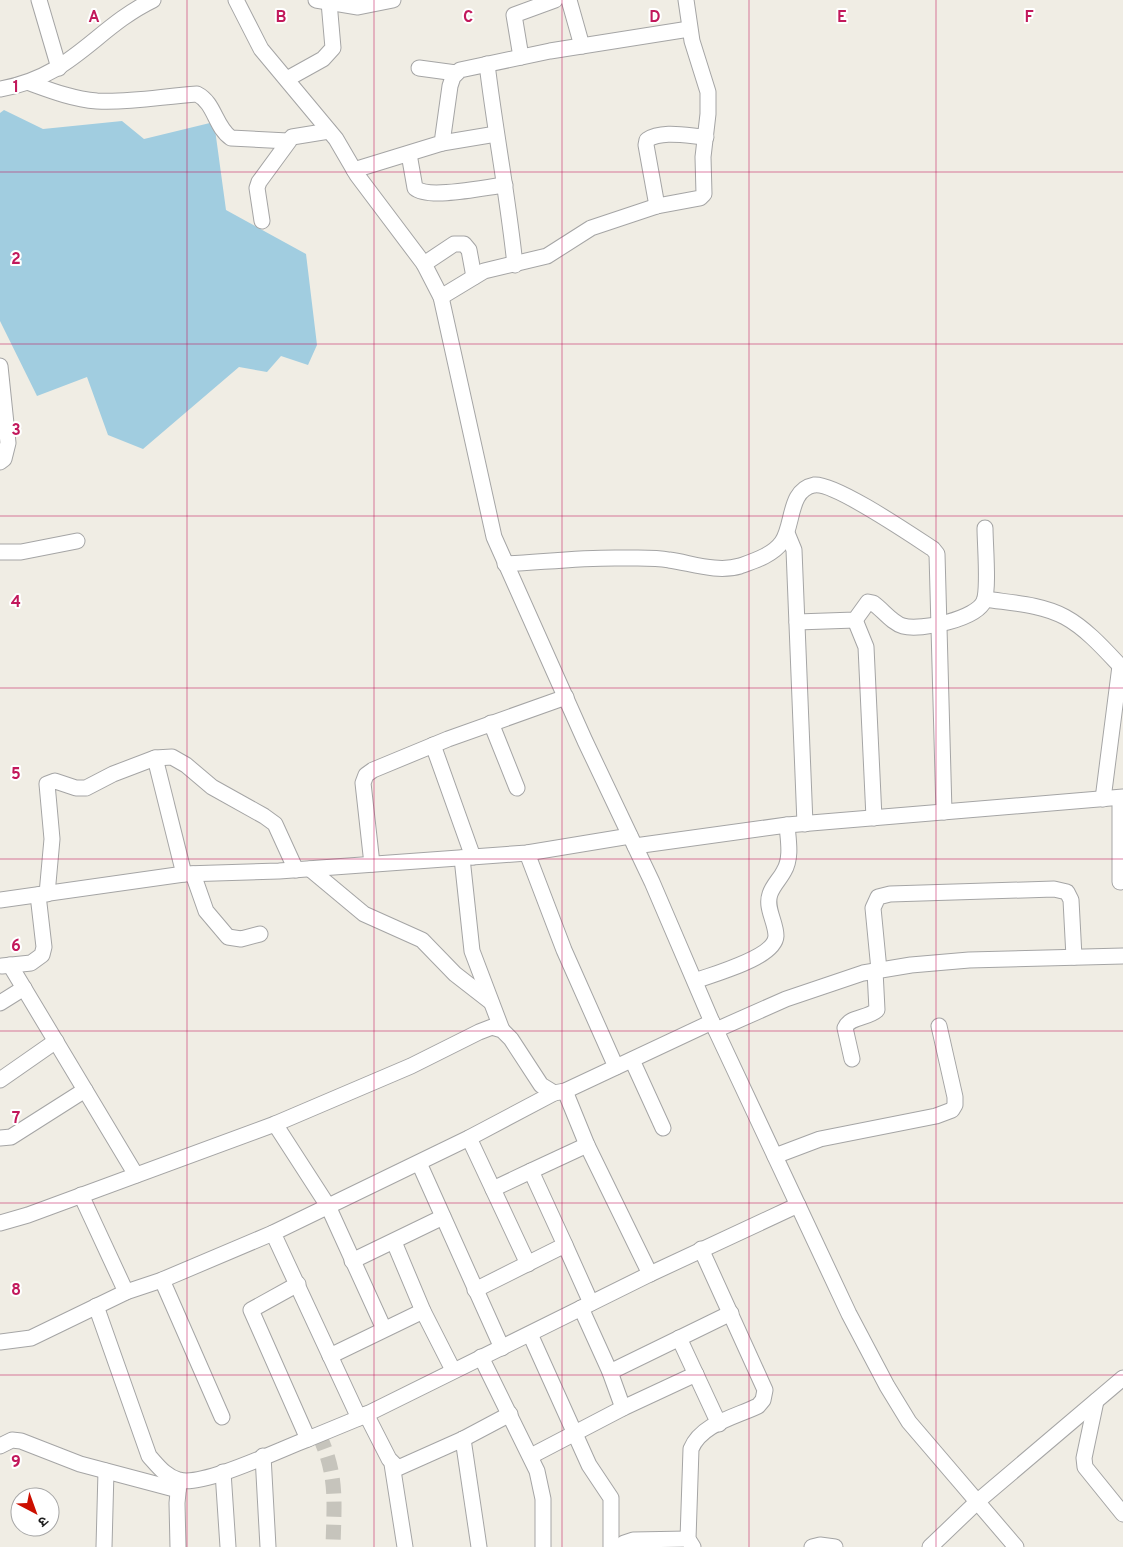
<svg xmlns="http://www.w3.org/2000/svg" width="1123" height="1547" font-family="Overpass,'Noto Sans Devanagari',sans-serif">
	<rect width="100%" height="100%" fill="#f0ede4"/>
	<path fill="#a1cde0" d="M4 110 43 129 122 121 144 139 214 122 226 210 306 254 317 345 308 365 281 356 267 372 239 367 143 449 108 435 87 377 37 396 0 321V113Z"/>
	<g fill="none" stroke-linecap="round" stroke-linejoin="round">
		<path stroke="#c6c4bc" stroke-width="15" stroke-dasharray="15 8" stroke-linecap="butt" d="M319 1435C338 1476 334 1503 333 1547"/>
		<g stroke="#a5a5a5" stroke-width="17">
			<g id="minor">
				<path d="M39 0 59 68"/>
				<path d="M236 0 261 49 336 139 357 175 424 264 441 297 494 537 585 741 652 882 712 1022 849 1314 887 1386 909 1422 1016 1547"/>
				<path d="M316 0 358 7 393 0"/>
				<path d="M569 0 582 46"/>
				<path d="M521 57 514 15 555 0"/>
				<path d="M487 64C495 131 508 197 515 265"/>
				<path d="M419 68 456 73"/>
				<path d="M287 79 323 59 333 48 329 2"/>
				<path d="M30 83C52 91 73 99 97 101 130 103 164 96 197 94 215 103 215 127 231 138L288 141"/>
				<path d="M0 89C72 77 95 28 153 0"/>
				<path d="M442 143 496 134"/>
				<path d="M409 154 415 188C429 200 486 187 505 185"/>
				<path d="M354 170 442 143 450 86 453 77 460 70 550 51 689 29"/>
				<path d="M657 206 646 145 647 140C662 130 688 136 706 137"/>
				<path d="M262 221 257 188 259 182 292 137 329 131"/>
				<path d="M424 264 454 244H464L469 250 474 277"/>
				<path d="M441 297 484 271 547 256 591 228 657 206 700 198 704 194 703 157 708 114V92L692 41 686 0"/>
				<path d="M0 366 8 443 4 459 0 462"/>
				<path d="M787 533 794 550 805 824"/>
				<path d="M0 552H21L77 541"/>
				<path d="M505 564C544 562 584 557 623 558 638 558 654 557 669 560 691 563 717 573 740 566 754 561 773 555 782 542 794 525 788 490 814 485 834 482 913 536 933 549L937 554 944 812"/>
				<path d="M985 599C1011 603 1041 604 1065 617 1087 629 1106 651 1123 669"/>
				<path d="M855 620 866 647 874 818"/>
				<path d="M797 622 855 620 868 602 873 603C883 610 892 623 903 626 921 631 977 619 984 601 989 589 985 544 985 528"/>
				<path d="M491 723 517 788"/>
				<path d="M433 745 473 857"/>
				<path d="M155 758 184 874"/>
				<path d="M1120 798V882"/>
				<path d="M1103 799 1120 666"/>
				<path d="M635 846 787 825 1123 797"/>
				<path d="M527 853 564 950 616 1067"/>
				<path d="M462 858 472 951 502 1030"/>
				<path d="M372 864 363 783 366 775 373 770 448 739 566 697"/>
				<path d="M310 869 364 914 422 940 455 974 491 1002"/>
				<path d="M193 874 206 911 228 937 241 939 260 934"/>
				<path d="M47 894 52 839 47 784 55 781 76 788H86L113 774 155 758 172 757 186 765 212 787 264 816 275 824 296 870"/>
				<path d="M0 900 184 874 279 871 527 853 630 836"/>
				<path d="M10 965 136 1175"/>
				<path d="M2 966 31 963 42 955 44 947 38 895"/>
				<path d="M879 970 873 908 878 897 890 894 1054 889 1067 892 1071 900 1074 957"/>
				<path d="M695 981C713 974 775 958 776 936 776 922 765 908 770 894 773 885 780 879 784 871 792 858 788 839 787 825"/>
				<path d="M0 1003 24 988"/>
				<path d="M716 1030 786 999 863 973 911 965 969 960 1123 956"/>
				<path d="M852 1059 845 1028C850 1016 867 1019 877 1010L875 971"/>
				<path d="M632 1060 663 1128"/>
				<path d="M0 1080 56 1041"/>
				<path d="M565 1091 587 1145 650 1274"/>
				<path d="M554 1093 469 1138 273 1233 359 1418 650 1274 798 1205"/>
				<path d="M275 1124 328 1206 384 1329"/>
				<path d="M0 1138 11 1137 85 1090"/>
				<path d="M469 1138 528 1264"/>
				<path d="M775 1156 820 1139 936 1116 952 1110 955 1105V1097L939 1026"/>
				<path d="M419 1163 502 1348"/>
				<path d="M493 1189 531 1171"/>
				<path d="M81 1195 126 1292"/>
				<path d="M0 1223 28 1215 275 1124 411 1066 479 1032 492 1027 502 1030 511 1039 541 1085 554 1093 565 1091 712 1022"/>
				<path d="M394 1242 423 1311"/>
				<path d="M565 1245 591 1303"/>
				<path d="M352 1261 443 1217"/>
				<path d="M162 1280 222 1417"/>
				<path d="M298 1284 251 1310 308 1439 359 1418"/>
				<path d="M475 1290 565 1245 531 1171 587 1145"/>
				<path d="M96 1306 149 1456C158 1466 166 1477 179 1480 203 1487 281 1449 308 1439"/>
				<path d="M581 1308 610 1372 623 1408"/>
				<path d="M530 1334 589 1465 611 1498V1547"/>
				<path d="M679 1338 719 1424"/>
				<path d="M0 1342 31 1338 126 1292 162 1280 273 1233"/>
				<path d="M330 1356 423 1311 453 1370"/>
				<path d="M481 1357 537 1471 543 1499V1547"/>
				<path d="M610 1372 731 1313"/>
				<path d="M1096 1401 1084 1458 1085 1467 1123 1514"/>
				<path d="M366 1414 389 1459 398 1468 463 1439 510 1414"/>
				<path d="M463 1439 479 1547"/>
				<path d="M0 1446 12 1440 21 1441 80 1464 178 1490"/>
				<path d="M263 1456 268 1547"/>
				<path d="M531 1456 623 1408 696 1374"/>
				<path d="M392 1464 405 1547"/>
				<path d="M223 1472 228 1547"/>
				<path d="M104 1547 106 1471"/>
				<path d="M178 1547 177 1503 179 1482"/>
				<path d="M620 1547 624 1543 633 1540 688 1539"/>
				<path d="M693 1547 688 1539 691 1449C701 1424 735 1417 758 1406L763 1400 765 1390 701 1249"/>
				<path d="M812 1547 820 1545 835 1547"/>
				<path d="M930 1547 978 1501 1123 1378"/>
			</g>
		</g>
		<use href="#minor" stroke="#fff" stroke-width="15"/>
	</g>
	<path fill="none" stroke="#c2185b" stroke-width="1" stroke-opacity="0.55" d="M187 0V1547M374 0V1547M562 0V1547M749 0V1547M936 0V1547M0 172H1123M0 344H1123M0 516H1123M0 688H1123M0 859H1123M0 1031H1123M0 1203H1123M0 1375H1123"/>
	<g font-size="16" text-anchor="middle" font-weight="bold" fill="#c2185b" stroke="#fff" stroke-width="4" stroke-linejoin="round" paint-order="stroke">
		<text x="94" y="22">A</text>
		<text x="281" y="22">B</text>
		<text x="468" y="22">C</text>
		<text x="655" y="22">D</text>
		<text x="842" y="22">E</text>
		<text x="1029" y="22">F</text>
		<text x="16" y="92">1</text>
		<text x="16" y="264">2</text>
		<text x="16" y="435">3</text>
		<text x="16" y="607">4</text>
		<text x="16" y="779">5</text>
		<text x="16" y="951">6</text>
		<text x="16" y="1123">7</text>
		<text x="16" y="1295">8</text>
		<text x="16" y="1467">9</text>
	</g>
	<g transform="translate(35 1512) rotate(139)"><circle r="24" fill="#ffffff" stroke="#a5a5a5"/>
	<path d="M0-4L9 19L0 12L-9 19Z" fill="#cc0f00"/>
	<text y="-8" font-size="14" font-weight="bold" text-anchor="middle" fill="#1e1e1e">उ</text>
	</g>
</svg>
